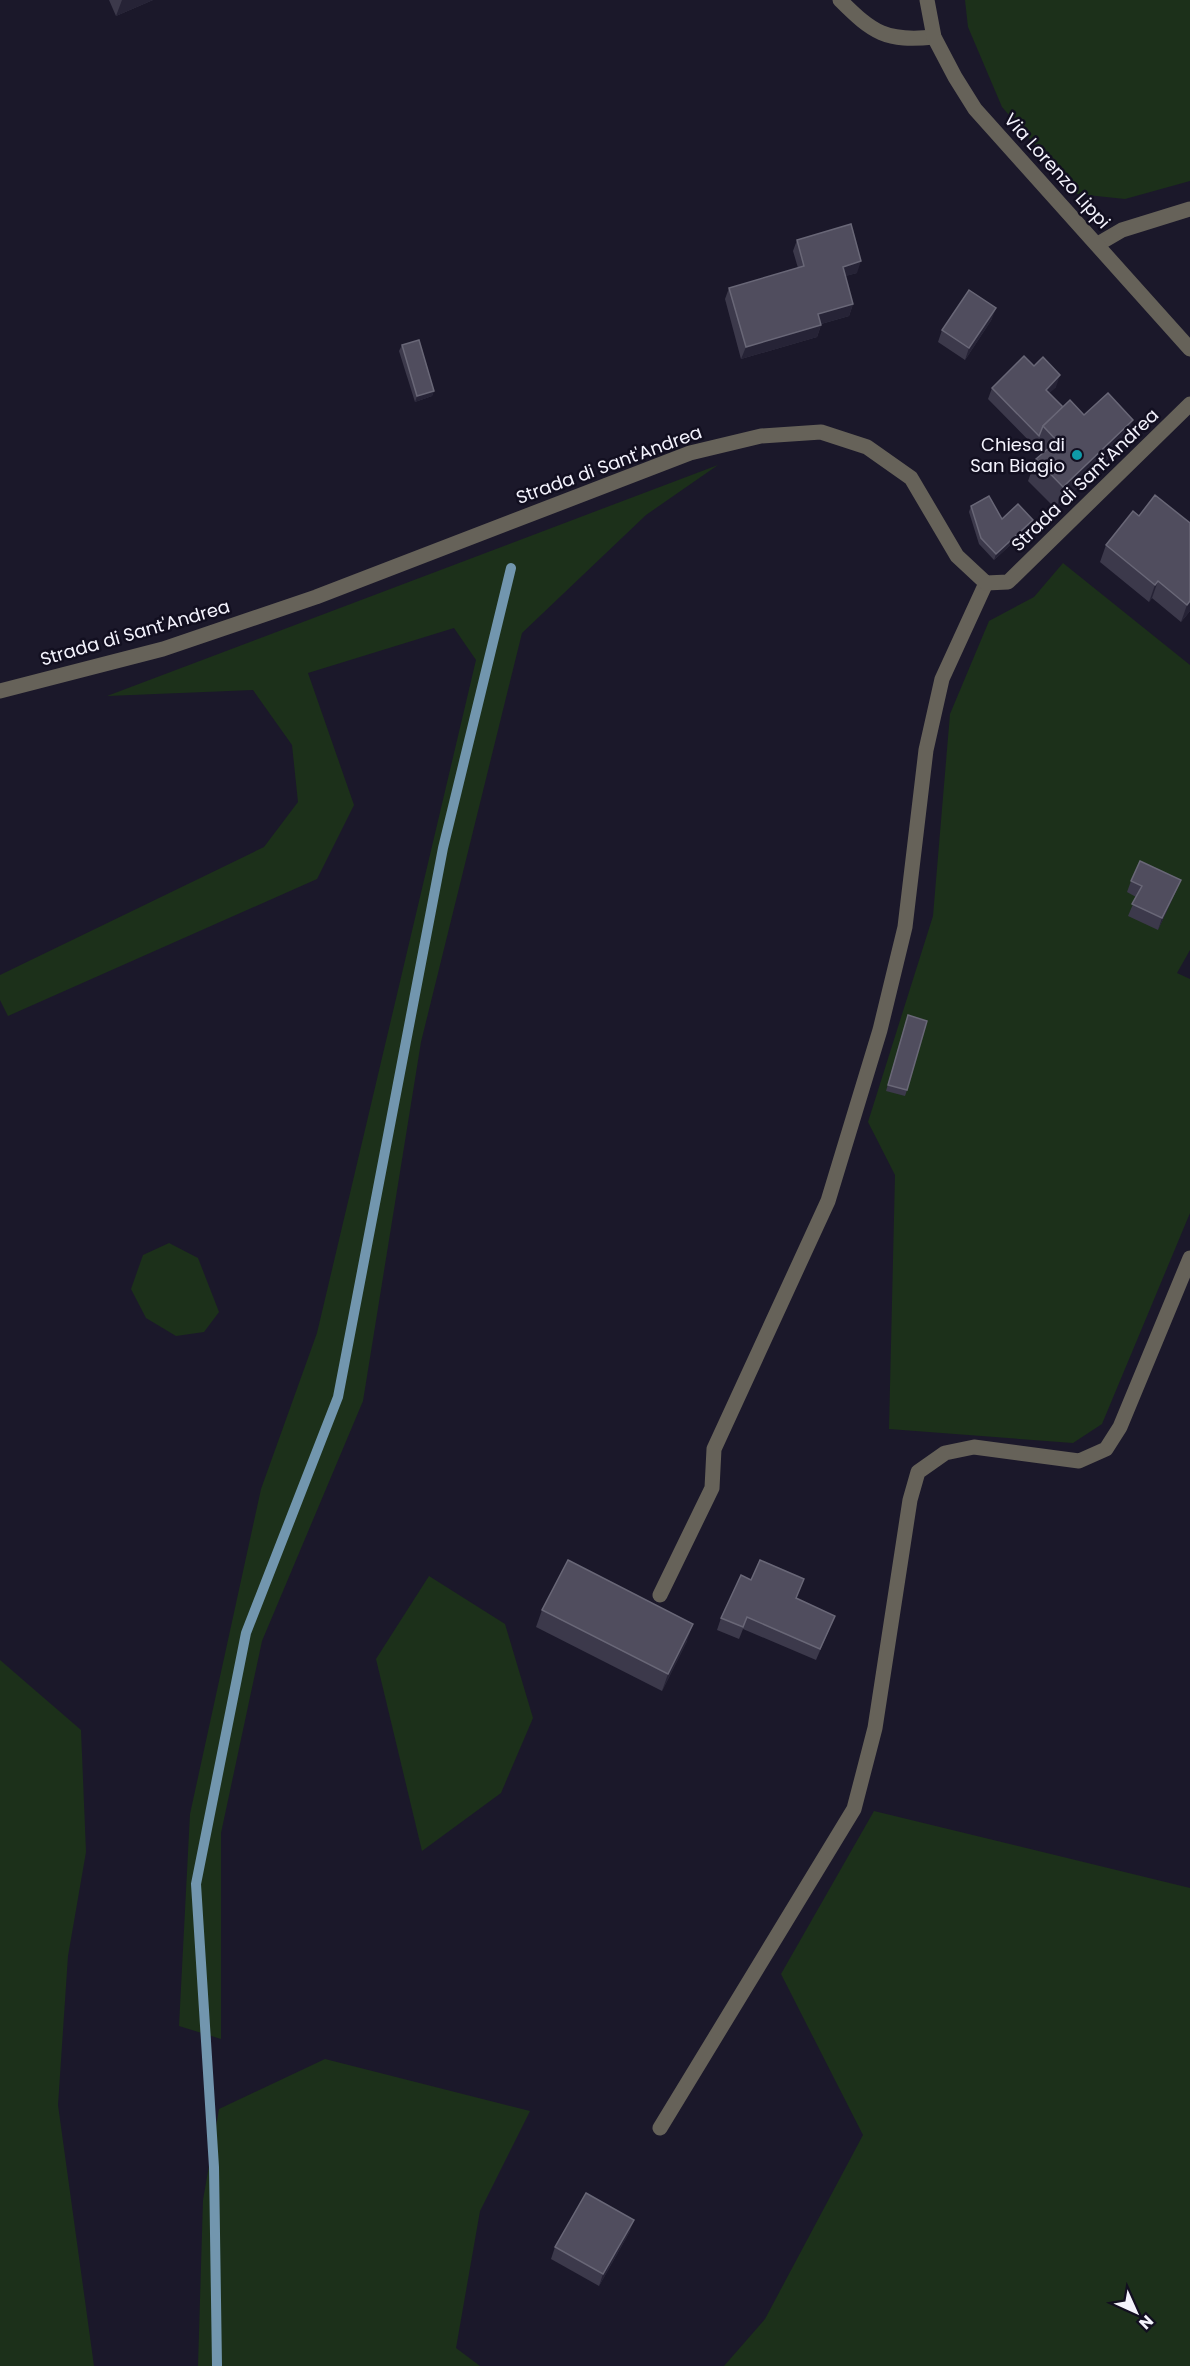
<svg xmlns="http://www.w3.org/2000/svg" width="1190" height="2366" font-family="Poppins,sans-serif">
	<rect width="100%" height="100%" fill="#1b182a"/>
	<g fill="#1c301a">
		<path d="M965 0H1190V181L1125 199 1077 194 1002 107 968 27Z"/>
		<path d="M718 465 646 515 522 633 421 1042 363 1401 262 1641 221 1833V2039L179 2026 190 1814 261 1489 317 1333 476 660 454 628 308 673 354 805 317 879 8 1016 0 1000V975L264 847 298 802 292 745 253 690 107 696Z"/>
		<path d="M1063 563 1190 665V950L1177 973 1190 979V1213L1102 1424 1073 1443 889 1429 895 1175 868 1122 933 916 950 714 989 621 1034 597Z"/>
		<path d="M169 1243 198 1258 219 1312 204 1332 176 1336 146 1318 131 1289 143 1255Z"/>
		<path d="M429 1576 505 1624 533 1718 501 1793 422 1851 376 1659Z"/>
		<path d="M0 1660 81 1730 86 1852 68 1956 58 2105 94 2366H0Z"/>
		<path d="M874 1811 1190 1888V2366H724L765 2319 863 2135 781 1974Z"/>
		<path d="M325 2059 530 2111 480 2211 456 2348 480 2366H198L203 2200 219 2109Z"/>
	</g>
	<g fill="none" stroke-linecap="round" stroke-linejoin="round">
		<path stroke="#7296ae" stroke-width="10" d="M217 2366 214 2167 196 1884 246 1633 338 1397 443 848 511 568"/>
		<g stroke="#666259" stroke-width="15">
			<path d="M840 0C873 33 886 42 934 37"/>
			<path d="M660 1595 712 1488 714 1449 828 1201 880 1030 905 927 926 750 942 679 986 583"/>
			<path d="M660 2128 854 1809 875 1728 910 1500 918 1472 945 1453 974 1447 1079 1461 1106 1449 1120 1427 1190 1258"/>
		</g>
		<g stroke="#666259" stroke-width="15">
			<path d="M1098 244 1122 230 1190 209"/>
			<path d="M0 691 163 649 316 597 690 453 761 436 821 432 867 447 911 478 957 556 986 583 1008 582 1190 404"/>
		</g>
		<path stroke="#666259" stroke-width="15" d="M927 0 934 37 955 77 975 109 1190 349"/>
	</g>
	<g fill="#3c394b">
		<path d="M109 0H153L116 16Z"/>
		<path d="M797 240 857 273 845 276 853 304 849 316 821 324V325L817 337 741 359 725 299 729 288 798 268 793 251Z"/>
		<path d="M992 319 965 360 938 342 942 330Z"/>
		<path d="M402 345 434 391 432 396 415 402 399 351Z"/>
		<path d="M1056 387 1049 393 1063 407 1084 415 1126 441 1056 509 1028 481 1036 459 1042 454 988 399 992 388Z"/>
		<path d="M1155 495 1190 611 1181 622 1152 598 1149 602 1100 562 1106 545 1139 516Z"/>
		<path d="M971 506 1002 519 1031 526 994 560 979 544 969 512Z"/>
		<path d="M1181 880 1176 891 1158 930 1128 916 1136 897 1127 892 1131 881Z"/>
		<path d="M906 1021 907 1090 905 1096 886 1091Z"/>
		<path d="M804 1579 796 1599 835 1616 816 1660 743 1629 739 1639 717 1630 721 1618 751 1580Z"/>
		<path d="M542 1610 687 1641 662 1691 536 1627Z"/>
		<path d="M630 2231 599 2286 551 2259 555 2247Z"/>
	</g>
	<g fill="#262336">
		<path d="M122 0H153L116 16Z"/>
		<path d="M861 261 857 273 838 278 843 267Z"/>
		<path d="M853 304 849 316 814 326 818 314Z"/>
		<path d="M996 308 992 319 965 360 969 348Z"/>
		<path d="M821 325 817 337 741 359 746 347Z"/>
		<path d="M1060 375 1056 387 1041 401 1046 390Z"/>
		<path d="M434 391 432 396 415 402 417 396Z"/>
		<path d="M1133 420 1126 441 1056 509 1063 487Z"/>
		<path d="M1033 520 1031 526 994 560 996 554Z"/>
		<path d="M1158 581 1152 598 1149 602 1155 585Z"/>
		<path d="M1190 601V611L1181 622 1187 605Z"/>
		<path d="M1181 880 1176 891 1158 930 1162 918Z"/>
		<path d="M693 1624 687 1641 662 1691 668 1674Z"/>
		<path d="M634 2220 630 2231 599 2286 603 2274Z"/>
	</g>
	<g fill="#504d5e" stroke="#696777" stroke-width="1.5">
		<path d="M851 224 861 261 843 267 853 304 818 314 821 325 746 347 729 288 804 266 797 240Z"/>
		<path d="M969 290 996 308 969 348 942 330Z"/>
		<path d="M419 340 434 391 417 396 402 345Z"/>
		<path d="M1024 356 1034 366 1043 357 1060 375 1046 390 1063 407 1043 426 1039 436 992 388Z"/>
		<path d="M1108 393 1133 420 1063 487 1036 459 1057 441 1043 426 1070 400 1084 415Z"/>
		<path d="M1155 495 1190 523V601L1187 605 1158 581 1155 585 1106 545 1133 511 1139 516Z"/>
		<path d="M989 496 1002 519 1018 504 1033 520 996 554 981 538 971 506Z"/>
		<path d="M1140 861 1181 880 1162 918 1132 904 1142 886 1131 881Z"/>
		<path d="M908 1015 927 1021 907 1090 888 1085Z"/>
		<path d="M568 1560 693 1624 668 1674 542 1610Z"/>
		<path d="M760 1560 804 1579 796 1598 835 1616 820 1649 747 1617 743 1627 721 1618 741 1575 751 1580Z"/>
		<path d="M586 2193 634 2220 603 2274 555 2247Z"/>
	</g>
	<circle fill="#0f9aa8" stroke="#120f20" stroke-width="2" cx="1077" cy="455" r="6"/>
	<g text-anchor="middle" stroke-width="5" stroke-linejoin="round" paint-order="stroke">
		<g font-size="18" fill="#f4f3fd" stroke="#120f20">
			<text transform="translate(1057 171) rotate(48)" y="6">Via Lorenzo Lippi</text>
			<text transform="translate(609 465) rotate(-20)" y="6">Strada di Sant'Andrea</text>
			<text transform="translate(1085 480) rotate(-44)" y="6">Strada di Sant'Andrea</text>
			<text transform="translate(135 633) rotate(-16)" y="6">Strada di Sant'Andrea</text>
		</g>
		<g font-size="18" fill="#f4f3fd" stroke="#120f20" text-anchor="end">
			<text x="1065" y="451">Chiesa di<tspan x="1065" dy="21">San Biagio</tspan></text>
		</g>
	</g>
	<g transform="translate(1136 2312) rotate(135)" stroke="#120f20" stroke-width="4.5" paint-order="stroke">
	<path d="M0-4.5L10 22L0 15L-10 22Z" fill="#f4f3fd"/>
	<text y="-9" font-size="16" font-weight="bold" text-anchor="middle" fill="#f4f3fd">N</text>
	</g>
</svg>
